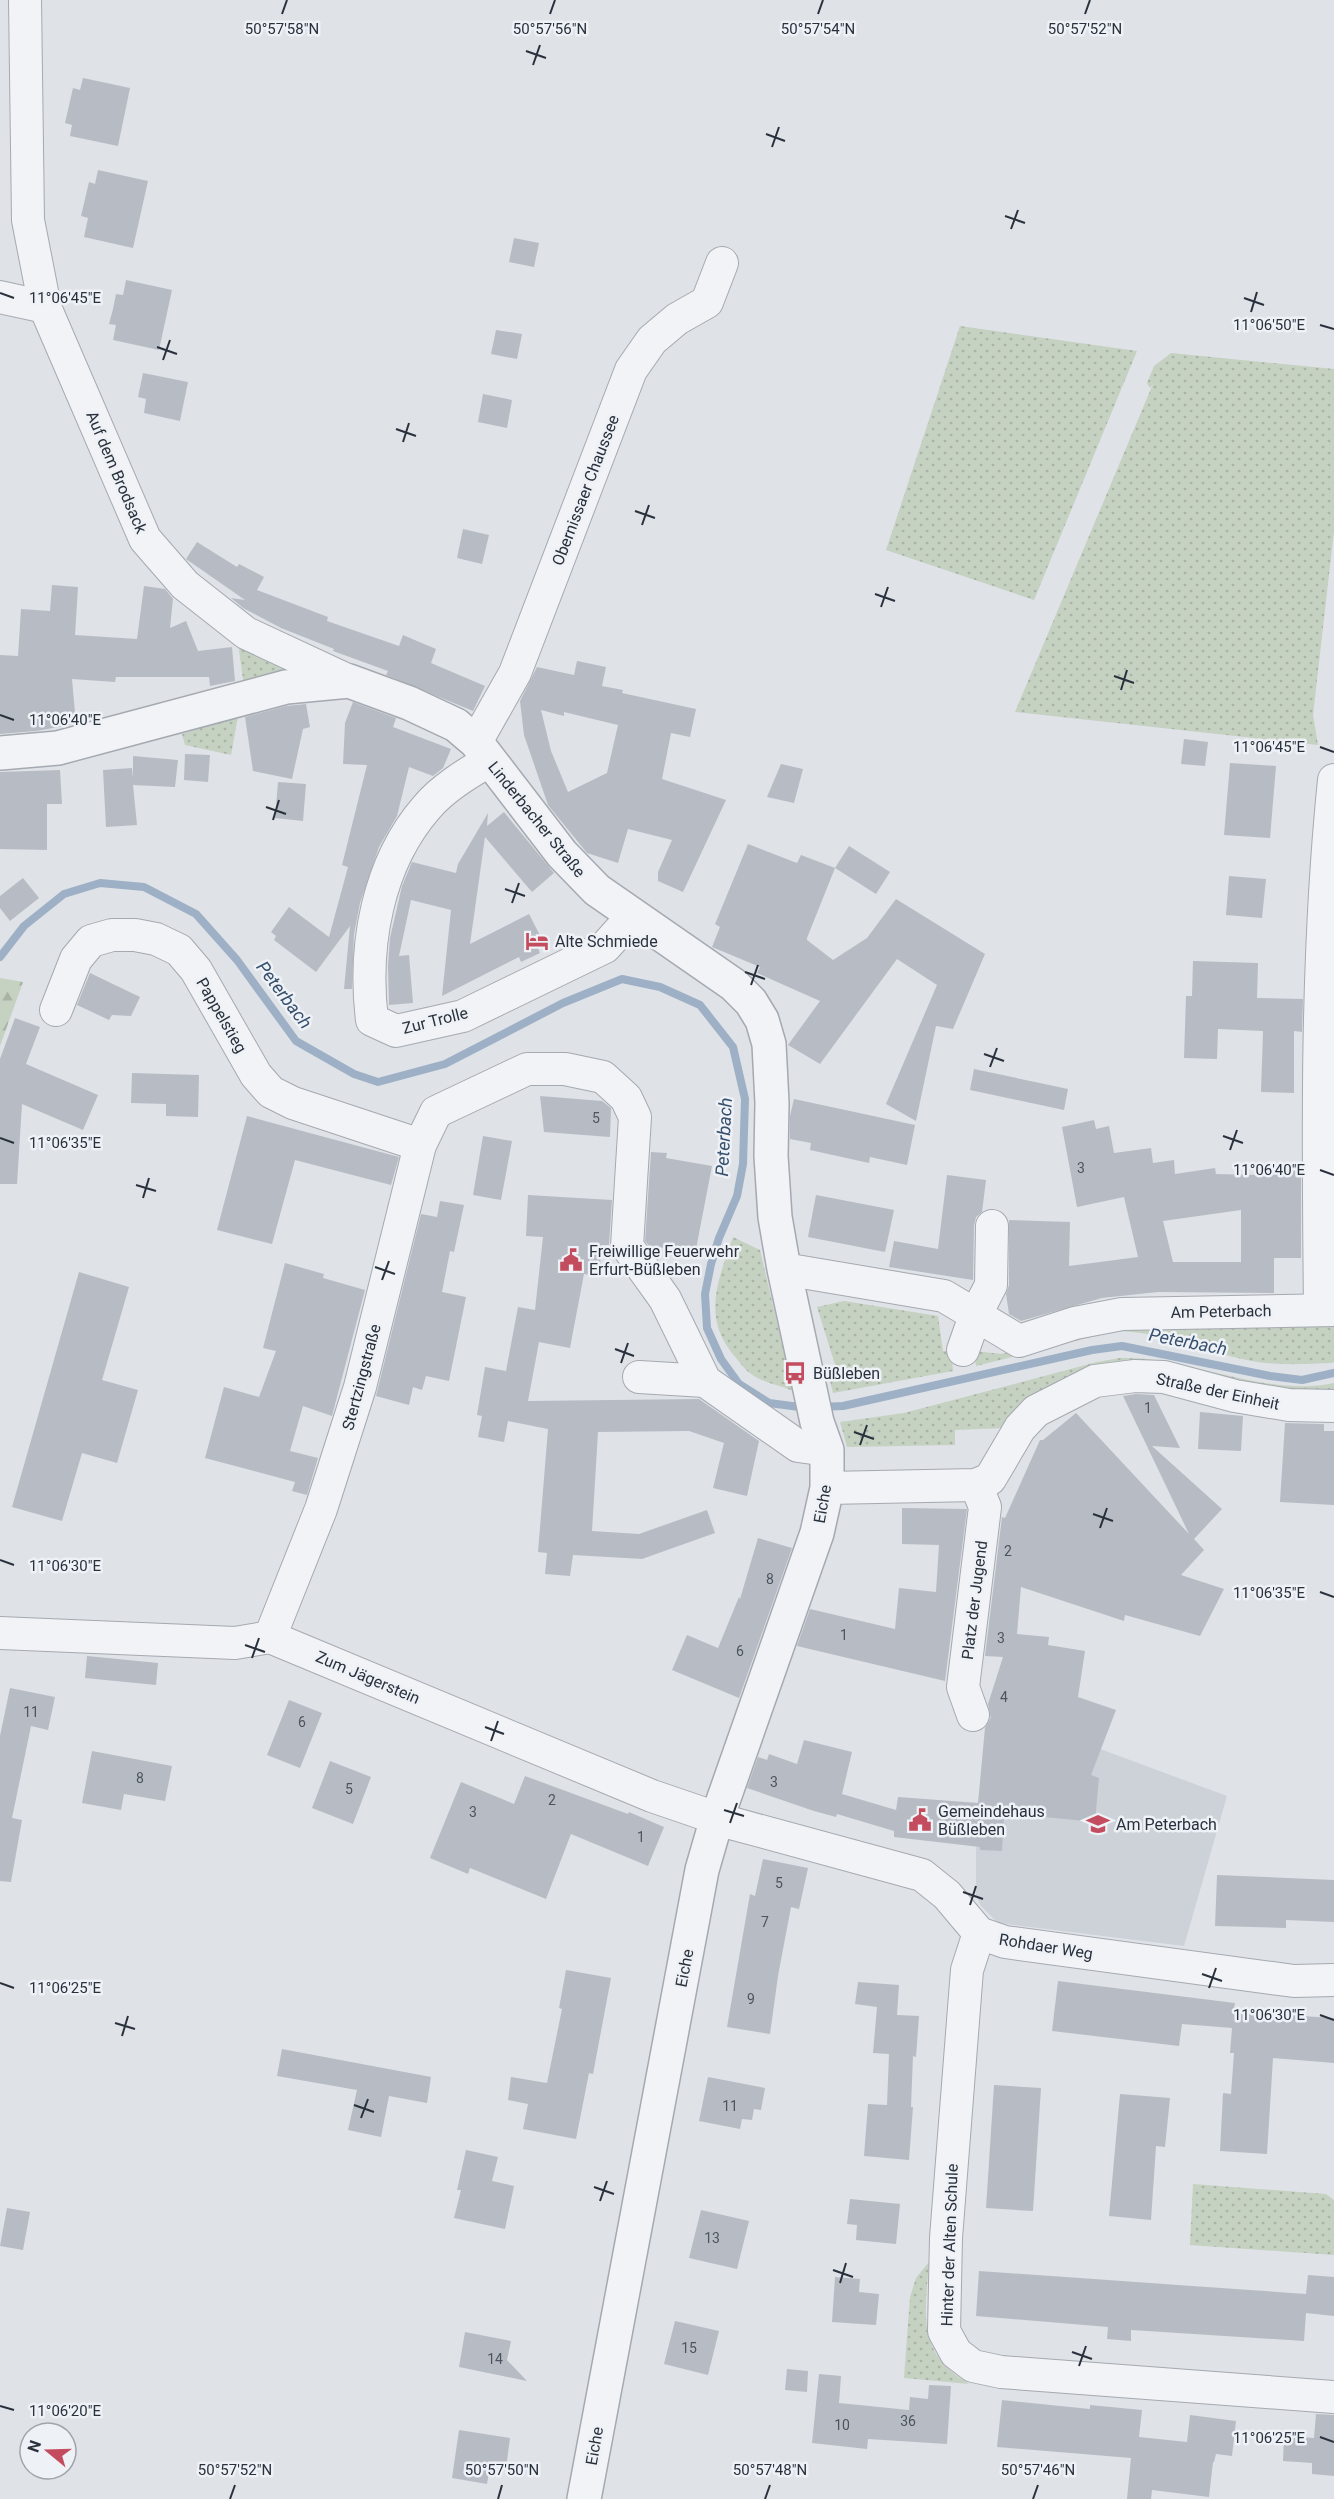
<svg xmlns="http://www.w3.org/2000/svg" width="1334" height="2499" font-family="Roboto,sans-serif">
	<defs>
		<pattern id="grass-dots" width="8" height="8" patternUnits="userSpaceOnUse" patternTransform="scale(1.5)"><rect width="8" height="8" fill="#c5d1c1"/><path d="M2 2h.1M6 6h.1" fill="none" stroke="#a9b4a7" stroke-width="1.8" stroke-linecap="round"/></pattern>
		<pattern id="forest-firs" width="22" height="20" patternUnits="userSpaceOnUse" patternTransform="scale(1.5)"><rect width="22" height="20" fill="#c5d1c1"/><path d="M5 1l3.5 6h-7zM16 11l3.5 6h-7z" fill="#a9b4a7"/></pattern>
	</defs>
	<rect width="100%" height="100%" fill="#dfe2e7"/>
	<path fill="#cdd2d9" d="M987 1707 1227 1796 1184 1946 998 1923 981 1906 976 1895V1851Z"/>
	<g fill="url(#grass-dots)">
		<path d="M960 326 1137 351 1034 600 886 550Z"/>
		<path d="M1171 353 1334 369V531L1313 715 1318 745 1015 712 1153 384 1150 388 1147 383 1154 366Z"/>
		<path d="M244 645 292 672 244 687 239 650Z"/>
		<path d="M238 716 231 755 185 745 182 734Z"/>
		<path d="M733 1237 760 1250 793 1391C780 1385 760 1382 750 1373 745 1370 741 1364 737 1359 701 1319 717 1283 733 1237Z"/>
		<path d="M844 1301 938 1316 943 1351H951L953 1371 833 1393 830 1381 835 1380 833 1370 836 1368 817 1307Z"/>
		<path d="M1334 1319V1362L1331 1363C1303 1364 1275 1366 1247 1360 1203 1351 1161 1331 1115 1331L976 1366 974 1351 1002 1354 1115 1326Z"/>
		<path d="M1120 1358C1190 1356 1265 1398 1334 1383V1396L1288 1393 1151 1365 1005 1428 955 1430V1445L847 1447 840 1422 904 1413 1097 1362Z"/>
		<path d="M1193 2184 1326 2194 1334 2200V2255L1190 2245Z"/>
		<path d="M929 2262C925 2315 916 2353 969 2384L904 2378 910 2297 916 2278Z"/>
	</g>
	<path fill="url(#forest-firs)" d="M0 978 23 982 0 1046Z"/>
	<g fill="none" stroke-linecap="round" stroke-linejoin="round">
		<g stroke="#9db0c5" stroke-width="8">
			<path d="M0 957 24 926 64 894 100 883 144 887 196 914 237 960 296 1041 354 1074 378 1082 445 1064 563 1003 622 979 660 987 700 1005 733 1047 745 1099 743 1164 737 1196 719 1238 711 1264 705 1294 707 1328 721 1359 739 1384 769 1403 807 1408"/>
			<path d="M820 1407 843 1406 1092 1350 1122 1346 1270 1376 1302 1380 1334 1373"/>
		</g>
	</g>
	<g fill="#b7bcc4" fill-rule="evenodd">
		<path d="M83 78 130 88 118 146 70 136 72 125 65 123 73 88 80 90Z"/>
		<path d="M98 170 148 181 133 248 84 237 88 218 81 216 89 182 95 184Z"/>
		<path d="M514 238 539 243 534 267 509 262Z"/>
		<path d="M126 280 172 290 159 350 113 340 116 325 109 324 113 309 116 294 123 295Z"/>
		<path d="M496 330 522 334 517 359 491 354Z"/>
		<path d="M143 373 188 382 180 421 144 413 146 399 138 397Z"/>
		<path d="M483 394 512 400 507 428 478 422Z"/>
		<path d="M463 529 489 535 482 564 457 558Z"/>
		<path d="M197 542 237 567 239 564 264 577 257 590 328 617 327 621 399 646 403 635 436 649 431 663 485 686 473 711 386 675 388 671 333 651 334 649 281 628 243 608 231 598 245 600 186 559Z"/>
		<path d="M52 585 78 587 75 635 137 639 144 586 165 589 173 599 170 628 186 621 198 651 232 647 235 681 210 686 209 677H116L115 682 72 679 76 724 36 731 0 734V655L18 656 21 609 50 611Z"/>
		<path d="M577 661 606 667 602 686 623 690 622 693 696 709 690 737 671 733 662 779 726 800 683 892 658 881V872L672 840 628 829 618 863 587 853 548 805 524 735 520 701 537 667 574 675ZM541 710 564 716V712L618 725 607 773 568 792 551 751Z"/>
		<path d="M353 702 396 718 393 727 451 749 443 768 433 776 409 767 397 816 379 847 360 903 354 934 352 989H344L350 926 316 972 274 940 276 936 271 932 289 907 329 937 348 867 342 865 367 765 343 764 345 723Z"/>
		<path d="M306 704 310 727 303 729 292 779 253 771 245 717 286 706Z"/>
		<path d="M1184 739 1208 742 1205 766 1181 764Z"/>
		<path d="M185 754 210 755 208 782 184 780Z"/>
		<path d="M133 756 178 760 175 787 133 785 137 825 106 827 103 770 132 768 133 778Z"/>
		<path d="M1230 763 1276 766 1270 838 1224 835Z"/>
		<path d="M781 764 803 769 794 803 767 797Z"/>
		<path d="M60 770 62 804H47V850L0 849V772Z"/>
		<path d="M278 782 306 784 303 821 275 818Z"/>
		<path d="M504 812 554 873 532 892 485 837 470 944 529 914 545 945 538 948 540 953 521 962 519 957 442 996 451 910 411 900 399 956 409 955 413 1003 389 1005 388 965 390 938 402 886 412 862 456 873 458 864 488 813 487 826Z"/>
		<path d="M748 844 797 863 801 855 835 868 807 938V940L833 960 867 938 896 899 985 954 953 1029 936 1026 916 1121 886 1104 937 985 897 959 820 1064 788 1045 820 1001 757 973 760 967 712 947 720 927 715 924Z"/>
		<path d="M849 846 890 872 876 894 835 868Z"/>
		<path d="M1229 876 1266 879 1262 918 1226 915Z"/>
		<path d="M23 878 39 898 10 921 0 908V896Z"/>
		<path d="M1193 961 1258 963 1257 998 1303 999 1302 1032 1294 1031V1093L1261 1092 1263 1031 1218 1029 1217 1059 1184 1058 1186 996H1192Z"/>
		<path d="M90 973 140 997 131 1016 112 1015 109 1020 77 1005Z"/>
		<path d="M15 1018 40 1027 26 1064 98 1095 83 1130 22 1104 17 1184H0V1059Z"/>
		<path d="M974 1069 1068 1089 1064 1110 970 1090Z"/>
		<path d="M132 1073 199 1075 198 1117 166 1116V1104L131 1103Z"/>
		<path d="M540 1096 602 1101 611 1108 610 1137 544 1132Z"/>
		<path d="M794 1099 915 1125 907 1165 870 1157 869 1163 810 1150 811 1143 790 1139V1116Z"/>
		<path d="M247 1116 399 1157 391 1185 295 1160 272 1244 217 1230Z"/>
		<path d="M1094 1120 1096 1129 1109 1126 1114 1153 1151 1148 1153 1163 1174 1160 1175 1174 1215 1168 1216 1174 1260 1175 1301 1170V1258H1274V1293L1158 1292 1102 1298 1021 1321 1009 1314 1006 1294 1009 1285V1220L1070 1222 1069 1266 1138 1257 1124 1197 1077 1207 1062 1127ZM1241 1210V1262H1173L1163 1221Z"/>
		<path d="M483 1136 512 1141 501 1200 473 1195Z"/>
		<path d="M651 1152 667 1153 666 1158 712 1166 696 1249 650 1247 645 1241Z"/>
		<path d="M947 1175 986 1180 982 1212 976 1217 974 1226 973 1280 889 1267 894 1241 938 1249Z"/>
		<path d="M528 1195 612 1200 609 1245H602L599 1276 584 1274 570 1348 539 1342 528 1401 699 1399 759 1441 747 1496 713 1488 724 1443 689 1431 598 1432 592 1531 639 1534 707 1510 715 1533 642 1559 573 1555 570 1576 545 1574 547 1553 538 1552 548 1429 508 1421 504 1442 478 1437 482 1416 477 1415 485 1367 506 1371 518 1307 535 1310 543 1237 526 1236Z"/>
		<path d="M816 1195 894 1210 885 1252 808 1237Z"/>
		<path d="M440 1201 464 1205 454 1252 450 1251 442 1292 466 1297 449 1381 426 1376 422 1390 413 1387 409 1405 376 1396 421 1214 437 1217Z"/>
		<path d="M285 1263 324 1274 323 1278 365 1290 332 1416 303 1406 290 1451 318 1458 307 1495 292 1491 295 1482 205 1458 224 1387 259 1397 276 1351 263 1348Z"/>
		<path d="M79 1272 129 1287 102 1380 138 1390 117 1463 82 1453 62 1521 12 1507Z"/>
		<path d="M1136 1394 1154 1395 1180 1448 1152 1446 1222 1509 1194 1539 1204 1550 1181 1575 1224 1589 1200 1636 1125 1615 1124 1621 1021 1587 1017 1634 1049 1637 1048 1645 1085 1651 1078 1697 1116 1710 1091 1775 1099 1778 1095 1822 1004 1813 1002 1851 980 1850V1847L894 1837V1831L837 1814 836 1817 814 1811 747 1788 758 1757 767 1760 769 1754 797 1764 804 1740 852 1752 842 1794 896 1810 898 1797 978 1803 985 1728 991 1718 988 1704 1003 1657 985 1656 1002 1517 1005 1518 1040 1440H1043L1076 1413 1189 1534 1123 1396Z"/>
		<path d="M1200 1412 1243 1416 1241 1451 1198 1449Z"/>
		<path d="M1285 1423 1324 1424V1431H1334V1505L1280 1502Z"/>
		<path d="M902 1508 967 1509 945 1681 797 1646 810 1609 895 1629 899 1588 936 1592 939 1545 902 1544Z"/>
		<path d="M758 1538 792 1548 739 1698 672 1670 687 1635 718 1648 739 1597 740 1599Z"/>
		<path d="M87 1656 158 1663 156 1685 85 1678Z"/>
		<path d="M10 1688 55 1697 48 1730 31 1726 12 1818 22 1820 11 1882 0 1881V1736Z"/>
		<path d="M289 1700 322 1713 300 1768 267 1755Z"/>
		<path d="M92 1751 172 1766 165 1801 124 1794 121 1810 82 1803Z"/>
		<path d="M330 1761 371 1777 353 1824 312 1808Z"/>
		<path d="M525 1776 628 1814 629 1812 664 1827 648 1866 571 1834 546 1899 470 1868 468 1874 430 1858 461 1782 514 1804Z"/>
		<path d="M763 1859 808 1868 799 1909 791 1907 778 1976 770 2034 727 2027 750 1894 755 1896Z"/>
		<path d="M1217 1875 1334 1880V1922L1286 1920V1928L1215 1926Z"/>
		<path d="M566 1970 611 1978 593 2074 589 2073 576 2139 523 2129 528 2104 508 2100 511 2077 547 2083 562 2009 559 2008Z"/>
		<path d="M1058 1981 1235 2003 1234 2008 1285 2012V2015L1334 2018V2063L1273 2058 1267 2154 1220 2151 1223 2093 1231 2094 1234 2053H1230L1232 2028 1182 2024 1179 2046 1052 2031Z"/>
		<path d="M858 1982 899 1985 897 2015 919 2016 916 2057 913 2056 911 2107H913L909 2160 864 2156 868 2104 887 2105 889 2054 873 2053 877 2007 855 2004Z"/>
		<path d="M282 2049 431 2077 427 2103 389 2096 381 2137 348 2130 357 2090 277 2076Z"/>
		<path d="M708 2077 765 2088 761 2110 754 2109 752 2120 742 2119 740 2129 699 2121Z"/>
		<path d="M994 2085 1041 2088 1033 2211 986 2208Z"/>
		<path d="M1120 2094 1170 2098 1165 2147 1156 2146 1151 2220 1109 2216Z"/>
		<path d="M466 2150 498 2157 492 2181 514 2186 505 2229 454 2218 461 2190H457Z"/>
		<path d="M850 2199 900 2204 896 2244 856 2240 857 2225 847 2224Z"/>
		<path d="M7 2208 30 2212 23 2250 0 2246Z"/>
		<path d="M701 2210 749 2221 737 2269 689 2258Z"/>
		<path d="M979 2271 1306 2294 1308 2275 1334 2277V2316L1306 2313 1304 2341 1131 2330V2341L1107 2339 1108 2327 976 2316Z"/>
		<path d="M835 2277 860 2279 859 2292 879 2294 876 2325 832 2322Z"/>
		<path d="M675 2321 719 2331 708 2375 664 2364Z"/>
		<path d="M465 2332 511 2341 507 2360 527 2381 459 2367Z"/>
		<path d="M787 2369 808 2371 807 2392 785 2390Z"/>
		<path d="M819 2374 841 2376 839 2403 909 2410 910 2397 928 2399 929 2385 951 2386 947 2444 868 2439 867 2449 812 2443Z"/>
		<path d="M1002 2400 1090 2409V2405L1142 2410 1139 2437 1187 2442 1190 2415 1236 2421 1232 2456 1216 2454 1214 2462H1213L1209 2497 1152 2490 1151 2499H1127L1131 2458 997 2447Z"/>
		<path d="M1316 2414 1334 2415V2476L1312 2474V2463L1283 2461 1284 2436 1314 2438Z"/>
		<path d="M459 2430 510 2438 506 2468 490 2466 487 2484 452 2478Z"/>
	</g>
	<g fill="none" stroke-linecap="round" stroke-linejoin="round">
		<g stroke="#a5a9b1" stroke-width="34">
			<g id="minor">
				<path d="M25 0 28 220 45 307 145 539 185 585 246 633 349 681"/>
				<path d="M0 297 45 307"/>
				<path d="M476 742 515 673 631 370 652 340 677 319 707 302 722 263"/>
				<path d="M490 760C468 773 443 788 427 807 377 864 363 947 372 1020L396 1031 463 1016 605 947 633 916"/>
				<path d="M56 1010 76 959 91 941 112 935H135L156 939 179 950 196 970 256 1075 271 1092 293 1103 420 1145"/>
				<path d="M784 1269 944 1296 1019 1341 1075 1323 1122 1314 1334 1310"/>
				<path d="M1320 1310C1318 1133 1316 956 1334 780"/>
				<path d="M963 1350 975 1316 991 1285 992 1226"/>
				<path d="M639 1377 705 1381"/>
				<path d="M827 1488 976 1485 990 1479 1020 1428 1036 1411 1095 1381 1135 1376 1164 1377 1235 1396 1289 1405 1334 1406"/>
				<path d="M0 1633 235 1643 270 1637 652 1796 731 1823 922 1875 947 1895 979 1933 1005 1942 1294 1981 1334 1980"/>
				<path d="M270 1637 321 1509 360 1387 420 1145 436 1112 527 1069H565L603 1077 626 1098 635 1117 627 1246 665 1299 705 1381 798 1446 827 1450"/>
				<path d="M973 1715 963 1687 985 1507 976 1485"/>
				<path d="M979 1933 967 1970 946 2238 944 2331 956 2353 973 2366 1001 2372 1334 2397"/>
			</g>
		</g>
		<g stroke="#a5a9b1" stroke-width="36">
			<path id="tertiary" d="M0 753 58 748 286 687 349 681 409 703 456 725 476 742 562 854 597 890 734 985 751 1002 762 1020 769 1044 772 1103 771 1156 775 1217 784 1269 817 1422 827 1450V1488L817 1533 717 1818 702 1870 584 2499"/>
		</g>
		<use href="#minor" stroke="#f2f3f6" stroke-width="32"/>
		<use href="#tertiary" stroke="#f2f3f6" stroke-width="33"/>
	</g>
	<path fill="none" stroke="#29313d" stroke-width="2" d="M282 14 287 0M550 14 555 0M818 14 823 0M1085 14 1090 0M526 51 546 58M533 65 540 45M766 134 785 141M772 147 779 127M1005 216 1025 223M1011 229 1018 210M0 293 14 298M1244 298 1264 305M1251 312 1257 292M1320 325 1334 329M157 347 177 354M163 360 170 340M396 429 416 436M403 442 409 423M635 511 655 518M642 525 649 505M875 594 895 601M881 607 888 587M1114 676 1134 683M1121 690 1127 670M0 715 14 720M1320 747 1334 752M266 807 286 814M273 820 279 800M505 889 525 896M512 903 519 883M745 972 765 979M751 985 758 965M984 1054 1004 1061M990 1067 997 1048M1223 1136 1243 1143M0 1138 14 1143M1230 1150 1237 1130M1320 1170 1334 1175M136 1185 156 1191M143 1198 149 1178M375 1267 395 1274M382 1280 389 1261M615 1349 634 1356M621 1363 628 1343M854 1432 874 1439M860 1445 867 1425M1093 1514 1113 1521M1100 1528 1107 1508M0 1560 14 1565M1320 1592 1334 1597M245 1645 265 1652M252 1658 259 1638M485 1727 504 1734M491 1741 498 1721M724 1810 744 1816M730 1823 737 1803M963 1892 983 1899M970 1905 976 1886M1202 1974 1222 1981M0 1983 14 1988M1209 1988 1216 1968M1320 2015 1334 2020M115 2023 135 2029M122 2036 128 2016M354 2105 374 2112M361 2118 368 2099M594 2187 614 2194M600 2201 607 2181M833 2270 853 2277M840 2283 846 2263M1072 2352 1092 2359M1079 2366 1086 2346M0 2406 14 2410M1320 2437 1334 2442M230 2499 235 2485M498 2499 502 2485M765 2499 770 2485M1033 2499 1038 2485"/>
	<defs>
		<g id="hotel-bare" transform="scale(1.8)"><path d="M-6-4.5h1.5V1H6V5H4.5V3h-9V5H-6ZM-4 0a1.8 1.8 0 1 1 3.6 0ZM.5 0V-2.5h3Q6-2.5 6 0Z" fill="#c44c5f" stroke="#eef1f5" stroke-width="2.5" paint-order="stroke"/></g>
		<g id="civic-bare" transform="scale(1.8)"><path d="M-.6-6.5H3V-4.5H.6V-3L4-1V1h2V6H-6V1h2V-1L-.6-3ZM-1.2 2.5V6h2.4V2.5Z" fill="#c44c5f" stroke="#eef1f5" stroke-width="2.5" paint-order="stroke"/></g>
		<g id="bus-bare" transform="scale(1.8)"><path d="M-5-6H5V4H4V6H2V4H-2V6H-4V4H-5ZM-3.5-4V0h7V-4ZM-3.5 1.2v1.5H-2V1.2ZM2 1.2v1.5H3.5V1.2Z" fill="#c44c5f" stroke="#eef1f5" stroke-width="2.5" paint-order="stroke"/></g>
		<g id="school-bare" transform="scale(1.8)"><path d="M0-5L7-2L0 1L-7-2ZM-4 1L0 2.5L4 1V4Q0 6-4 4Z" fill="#c44c5f" stroke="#eef1f5" stroke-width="2.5" paint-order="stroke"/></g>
	</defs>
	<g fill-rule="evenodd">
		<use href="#hotel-bare" x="537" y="941"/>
		<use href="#civic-bare" x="571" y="1260"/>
		<use href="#bus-bare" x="795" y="1373"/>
		<use href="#civic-bare" x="920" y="1820"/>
		<use href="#school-bare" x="1098" y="1824"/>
	</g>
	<g text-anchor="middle" stroke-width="5" stroke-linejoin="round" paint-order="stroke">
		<g font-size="14" fill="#4c545f">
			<text x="596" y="1123">5</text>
			<text x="1081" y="1173">3</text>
			<text x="1148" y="1413">1</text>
			<text x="1008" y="1556">2</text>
			<text x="770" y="1584">8</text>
			<text x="844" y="1640">1</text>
			<text x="1001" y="1643">3</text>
			<text x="740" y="1656">6</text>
			<text x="1004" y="1702">4</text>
			<text x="31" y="1717">11</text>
			<text x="302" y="1727">6</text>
			<text x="140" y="1783">8</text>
			<text x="774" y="1787">3</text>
			<text x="349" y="1794">5</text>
			<text x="552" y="1805">2</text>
			<text x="473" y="1817">3</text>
			<text x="641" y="1842">1</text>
			<text x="779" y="1888">5</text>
			<text x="765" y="1927">7</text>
			<text x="751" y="2004">9</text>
			<text x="730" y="2111">11</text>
			<text x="712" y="2243">13</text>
			<text x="689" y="2353">15</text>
			<text x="495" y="2364">14</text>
			<text x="908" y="2426">36</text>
			<text x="842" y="2430">10</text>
		</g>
		<g font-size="16" fill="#29313d" stroke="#eef1f5">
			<text transform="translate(117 472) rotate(67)" y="6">Auf dem Brodsack</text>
			<text transform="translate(585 490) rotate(-69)" y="6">Obernissaer Chaussee</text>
			<text transform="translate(537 819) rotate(51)" y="6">Linderbacher Straße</text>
			<text transform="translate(222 1015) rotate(60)" y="6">Pappelstieg</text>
			<text transform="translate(435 1020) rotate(-14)" y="6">Zur Trolle</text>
			<text transform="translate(1221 1311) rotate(-1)" y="6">Am Peterbach</text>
			<text transform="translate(361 1377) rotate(-75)" y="6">Stertzingstraße</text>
			<text transform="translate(1218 1391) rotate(12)" y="6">Straße der Einheit</text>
			<text transform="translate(822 1504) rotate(-80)" y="6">Eiche</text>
			<text transform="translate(974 1600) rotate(-83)" y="6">Platz der Jugend</text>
			<text transform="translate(368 1677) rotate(23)" y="6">Zum Jägerstein</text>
			<text transform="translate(1046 1946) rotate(9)" y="6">Rohdaer Weg</text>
			<text transform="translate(684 1968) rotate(-79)" y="6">Eiche</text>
			<text transform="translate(949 2245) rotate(-88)" y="6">Hinter der Alten Schule</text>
			<text transform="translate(594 2446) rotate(-80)" y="6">Eiche</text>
		</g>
		<g font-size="16" fill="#29313d" stroke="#eef1f5" text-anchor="start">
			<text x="555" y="947">Alte Schmiede</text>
			<text x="589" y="1257">Freiwillige Feuerwehr<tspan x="589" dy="18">Erfurt-Büßleben</tspan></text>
			<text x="813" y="1379">Büßleben</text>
			<text x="938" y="1817">Gemeindehaus<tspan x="938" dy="18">Büßleben</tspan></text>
			<text x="1116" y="1830">Am Peterbach</text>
		</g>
		<g font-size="18" font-style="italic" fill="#36506e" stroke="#eef1f5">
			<text transform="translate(284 995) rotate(53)" y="6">Peterbach</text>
			<text transform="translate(724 1137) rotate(-87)" y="6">Peterbach</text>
			<text transform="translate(1188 1342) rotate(11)" y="6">Peterbach</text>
		</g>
	</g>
	<g font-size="15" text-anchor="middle" fill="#29313d" stroke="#eef1f5" stroke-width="5" stroke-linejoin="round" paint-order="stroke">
		<text x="282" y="34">50°57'58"N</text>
		<text x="550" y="34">50°57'56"N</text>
		<text x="818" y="34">50°57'54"N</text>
		<text x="1085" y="34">50°57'52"N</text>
		<text x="65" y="303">11°06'45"E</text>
		<text x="1269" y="330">11°06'50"E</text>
		<text x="65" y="725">11°06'40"E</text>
		<text x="1269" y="752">11°06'45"E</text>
		<text x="65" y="1148">11°06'35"E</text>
		<text x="1269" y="1175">11°06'40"E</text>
		<text x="65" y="1571">11°06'30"E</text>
		<text x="1269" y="1598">11°06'35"E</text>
		<text x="65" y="1993">11°06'25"E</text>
		<text x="1269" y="2020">11°06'30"E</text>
		<text x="65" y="2416">11°06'20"E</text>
		<text x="1269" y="2443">11°06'25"E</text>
		<text x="235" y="2475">50°57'52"N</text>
		<text x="502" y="2475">50°57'50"N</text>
		<text x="770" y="2475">50°57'48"N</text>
		<text x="1038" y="2475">50°57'46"N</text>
	</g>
	<g transform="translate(48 2451) rotate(289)"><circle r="28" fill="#eef1f5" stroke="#9fa4ab" stroke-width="1.5"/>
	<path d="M0-4.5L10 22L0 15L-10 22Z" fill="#c44c5f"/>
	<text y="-9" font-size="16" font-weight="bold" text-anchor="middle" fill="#29313d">N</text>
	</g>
</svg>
